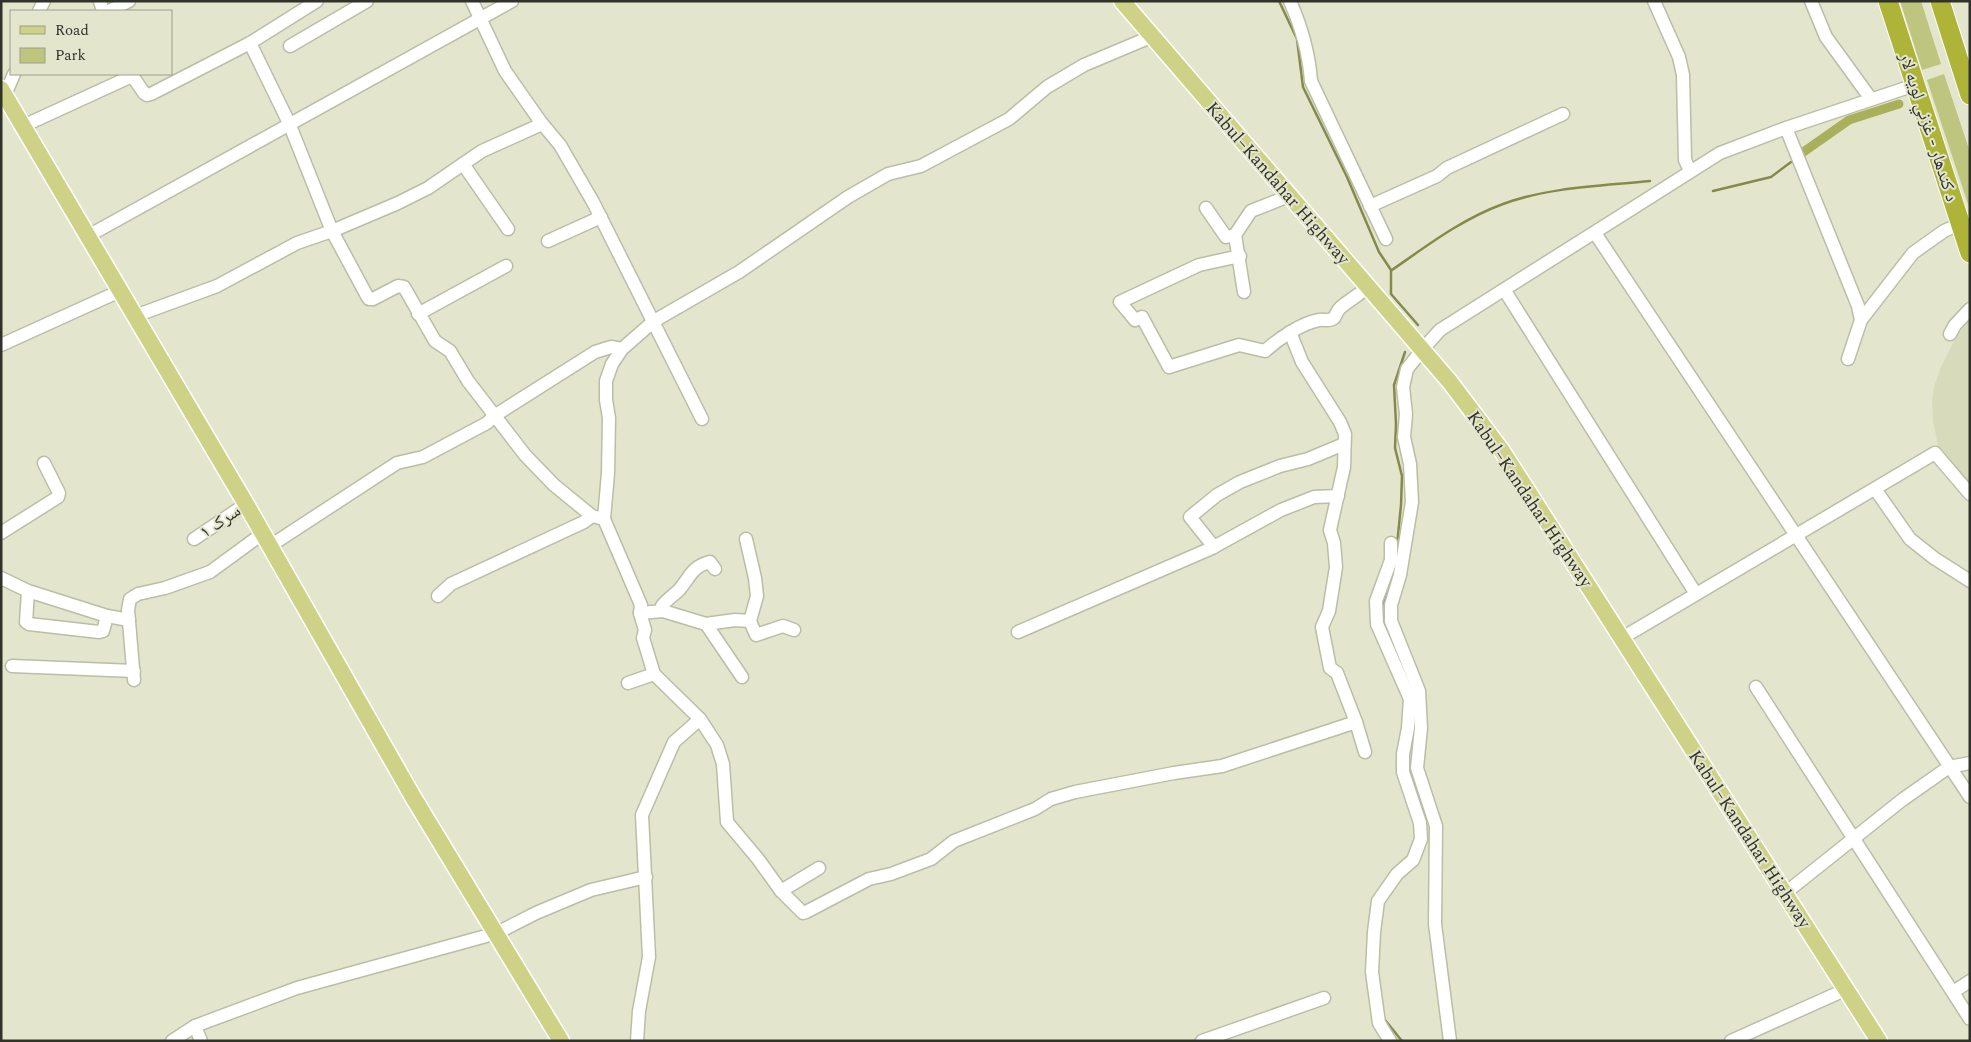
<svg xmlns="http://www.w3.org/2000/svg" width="1971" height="1042" font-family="Spectral,'Noto Naskh Arabic',serif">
	<rect width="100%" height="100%" fill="#e3e6cd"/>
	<path fill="#d7dbbb" d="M1970 320V489L1940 455 1933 421 1932 401 1934 387 1941 367 1956 337Z"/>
	<g fill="#bec57e">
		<path d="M1900 1H1921L1941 64 1922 70Z"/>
		<path d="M1944 74 1970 152V210L1927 80Z"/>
	</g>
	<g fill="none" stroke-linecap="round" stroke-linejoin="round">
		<g stroke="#858a4c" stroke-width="2.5">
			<path d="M1279 1 1297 39 1303 87 1347 177 1379 252 1391 270V294L1418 325"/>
			<path d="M1713 191 1771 177 1791 162"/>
			<path d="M1392 270C1428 245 1462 219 1503 204 1549 187 1602 186 1650 181"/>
			<path d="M1397 545 1401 505 1402 476 1395 448 1396 424 1394 385 1405 352"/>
			<path d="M1382 608 1386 592"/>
			<path d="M1409 766 1412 780"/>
			<path d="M1385 1020 1402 1041"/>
		</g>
		<path stroke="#a9b05b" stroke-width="9" d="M1802 153 1849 120 1899 104"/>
		<g stroke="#bbbea6" stroke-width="15">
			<g id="minor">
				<path d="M100 1 103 11"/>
				<path d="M472 1 505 71 540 121 560 145 593 202 702 419"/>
				<path d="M1290 1C1301 26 1309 54 1311 81L1386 239"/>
				<path d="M1654 1 1679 57 1683 75 1685 160 1690 171"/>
				<path d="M1811 1 1826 37 1871 99"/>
				<path d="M39 11 44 1"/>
				<path d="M109 11 129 1"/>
				<path d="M1153 36 1084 65 1047 87 1009 119 921 166 888 174 848 197 739 272 654 321 622 349 612 364 606 381V400L609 418 608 473 604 519 641 605 640 613 645 630 643 638 654 674 700 719 717 745 723 764 727 822 758 859 781 891 803 913 806 912 869 879 891 874 931 859 954 841 1035 809 1051 799 1075 792 1174 773 1222 766 1356 722"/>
				<path d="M250 43 289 123 332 231 367 296 369 299H373L398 286 404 287 435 341 450 351 468 381 525 455 554 485 592 516 604 519"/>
				<path d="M290 46 367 1"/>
				<path d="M131 74 144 93 147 95 151 94 250 43 317 1"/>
				<path d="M2 102 14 74"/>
				<path d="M23 126 132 76"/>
				<path d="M1786 128 1858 306 1861 320"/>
				<path d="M463 164 508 229"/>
				<path d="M1370 206 1437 176 1447 168 1563 114"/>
				<path d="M1206 208 1226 237 1235 235"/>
				<path d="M1595 233 1970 797"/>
				<path d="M88 236 512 1"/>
				<path d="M548 241 601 217"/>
				<path d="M1240 256 1199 265 1120 302 1135 320 1142 317 1169 367 1239 345 1265 351C1277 340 1301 323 1319 320 1324 319 1329 322 1334 318 1336 315 1337 311 1340 308 1348 301 1360 294 1368 287"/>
				<path d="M1505 291 1696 594"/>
				<path d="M1244 292 1235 235 1251 211 1289 196"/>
				<path d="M418 314 506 266"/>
				<path d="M135 316 217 286 297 243 332 231 398 203 428 188 482 151 542 124"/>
				<path d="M1290 332 1302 362 1340 422 1345 434 1344 467 1330 530 1334 543 1336 567 1329 611 1322 627 1330 668 1337 673 1356 722 1365 752"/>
				<path d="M1950 334 1955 325 1970 309"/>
				<path d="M1 345 120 291"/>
				<path d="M1848 359 1861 320 1913 253 1944 231 1960 224"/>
				<path d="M1875 489 1910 539 1934 558 1970 581"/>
				<path d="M1 533 58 497 59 493 44 463"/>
				<path d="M194 539 246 504"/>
				<path d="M746 539 755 578 757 596 750 621 756 635 783 626 794 630"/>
				<path d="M270 546 397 463 423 457 487 423 494 416 595 352 611 347 622 349"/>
				<path d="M1214 547 1190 517 1217 495 1240 482 1280 466 1308 459 1344 444"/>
				<path d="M1 578 28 591 107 616 129 620"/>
				<path d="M28 591 26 622 29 624 99 632 103 631 107 616"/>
				<path d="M438 596 451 584 584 522 592 516"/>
				<path d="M663 611 662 606C666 600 674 595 679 590 691 576 691 567 710 562L715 569"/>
				<path d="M640 613 663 611 706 624 735 620 750 621"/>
				<path d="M706 624 742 677"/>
				<path d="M1018 632 1212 548 1281 510 1314 497 1338 496"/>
				<path d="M1622 638 1935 453 1970 494"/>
				<path d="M12 666 134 671"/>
				<path d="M134 680 128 610 130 599 138 594 165 588 210 572 262 534"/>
				<path d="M628 683 654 674"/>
				<path d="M1756 687 1970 1019"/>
				<path d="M781 891 819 868"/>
				<path d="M1784 894 1902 800 1949 767 1970 763"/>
				<path d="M1953 992 1970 981"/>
				<path d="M195 1026 201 1041"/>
				<path d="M172 1041 195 1026 297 988 497 933 536 913 591 890 646 877"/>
				<path d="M637 1041 639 1011 649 957 642 815 674 742 700 719"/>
				<path d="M1202 1041 1324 998"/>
				<path d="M1390 1041 1379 1023 1372 972 1374 932 1378 901 1397 874 1413 860 1421 839 1420 823 1403 772V754L1408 728 1410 699 1377 624 1376 601 1391 560V543"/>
				<path d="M1450 1041 1435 924 1436 826 1417 768 1421 728 1419 691 1391 621V605L1400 575 1412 502 1410 464 1404 437 1406 414 1403 387 1407 369 1422 350 1440 330 1720 153 1786 128 1915 85"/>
				<path d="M1731 1041 1847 989"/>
			</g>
		</g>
		<g stroke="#fff" stroke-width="19">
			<g id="major">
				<path d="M1122 1 1450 382 1502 451 1879 1041"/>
				<path d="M1 89 246 504 413 797 561 1041"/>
			</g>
		</g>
		<g stroke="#fff" stroke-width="21">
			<g id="highway">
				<path d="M1888 1 1970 253"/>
				<path d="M1940 1 1970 95"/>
			</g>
		</g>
		<use href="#minor" stroke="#fff" stroke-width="12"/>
		<use href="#major" stroke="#ced287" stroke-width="16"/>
		<use href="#highway" stroke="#adb437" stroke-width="19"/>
	</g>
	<g text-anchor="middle" stroke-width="4" stroke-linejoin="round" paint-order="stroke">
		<g font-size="18" fill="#313229" stroke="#e3e6cd">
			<text transform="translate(1929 127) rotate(72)" y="6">د کندهار - غزني لويه لار</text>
			<text transform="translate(1278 183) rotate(49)" y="6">Kabul–Kandahar Highway</text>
			<text transform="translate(1530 499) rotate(56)" y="6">Kabul–Kandahar Highway</text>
			<text transform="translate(220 521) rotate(-34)" y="6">سرک ۱</text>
			<text transform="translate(1750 839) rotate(57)" y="6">Kabul–Kandahar Highway</text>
		</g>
	</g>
	<rect width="1971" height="1042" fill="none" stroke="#313229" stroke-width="5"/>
	<rect x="10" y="10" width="162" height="65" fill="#e3e6cd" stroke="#9c9e8b"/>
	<rect x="20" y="26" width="25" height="8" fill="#ced287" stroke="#9c9e8b"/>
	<text x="55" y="35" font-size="15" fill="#313229">Road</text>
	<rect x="20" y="48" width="25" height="15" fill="#bec57e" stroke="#9c9e8b"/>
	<text x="55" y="60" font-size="15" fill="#313229">Park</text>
</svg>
